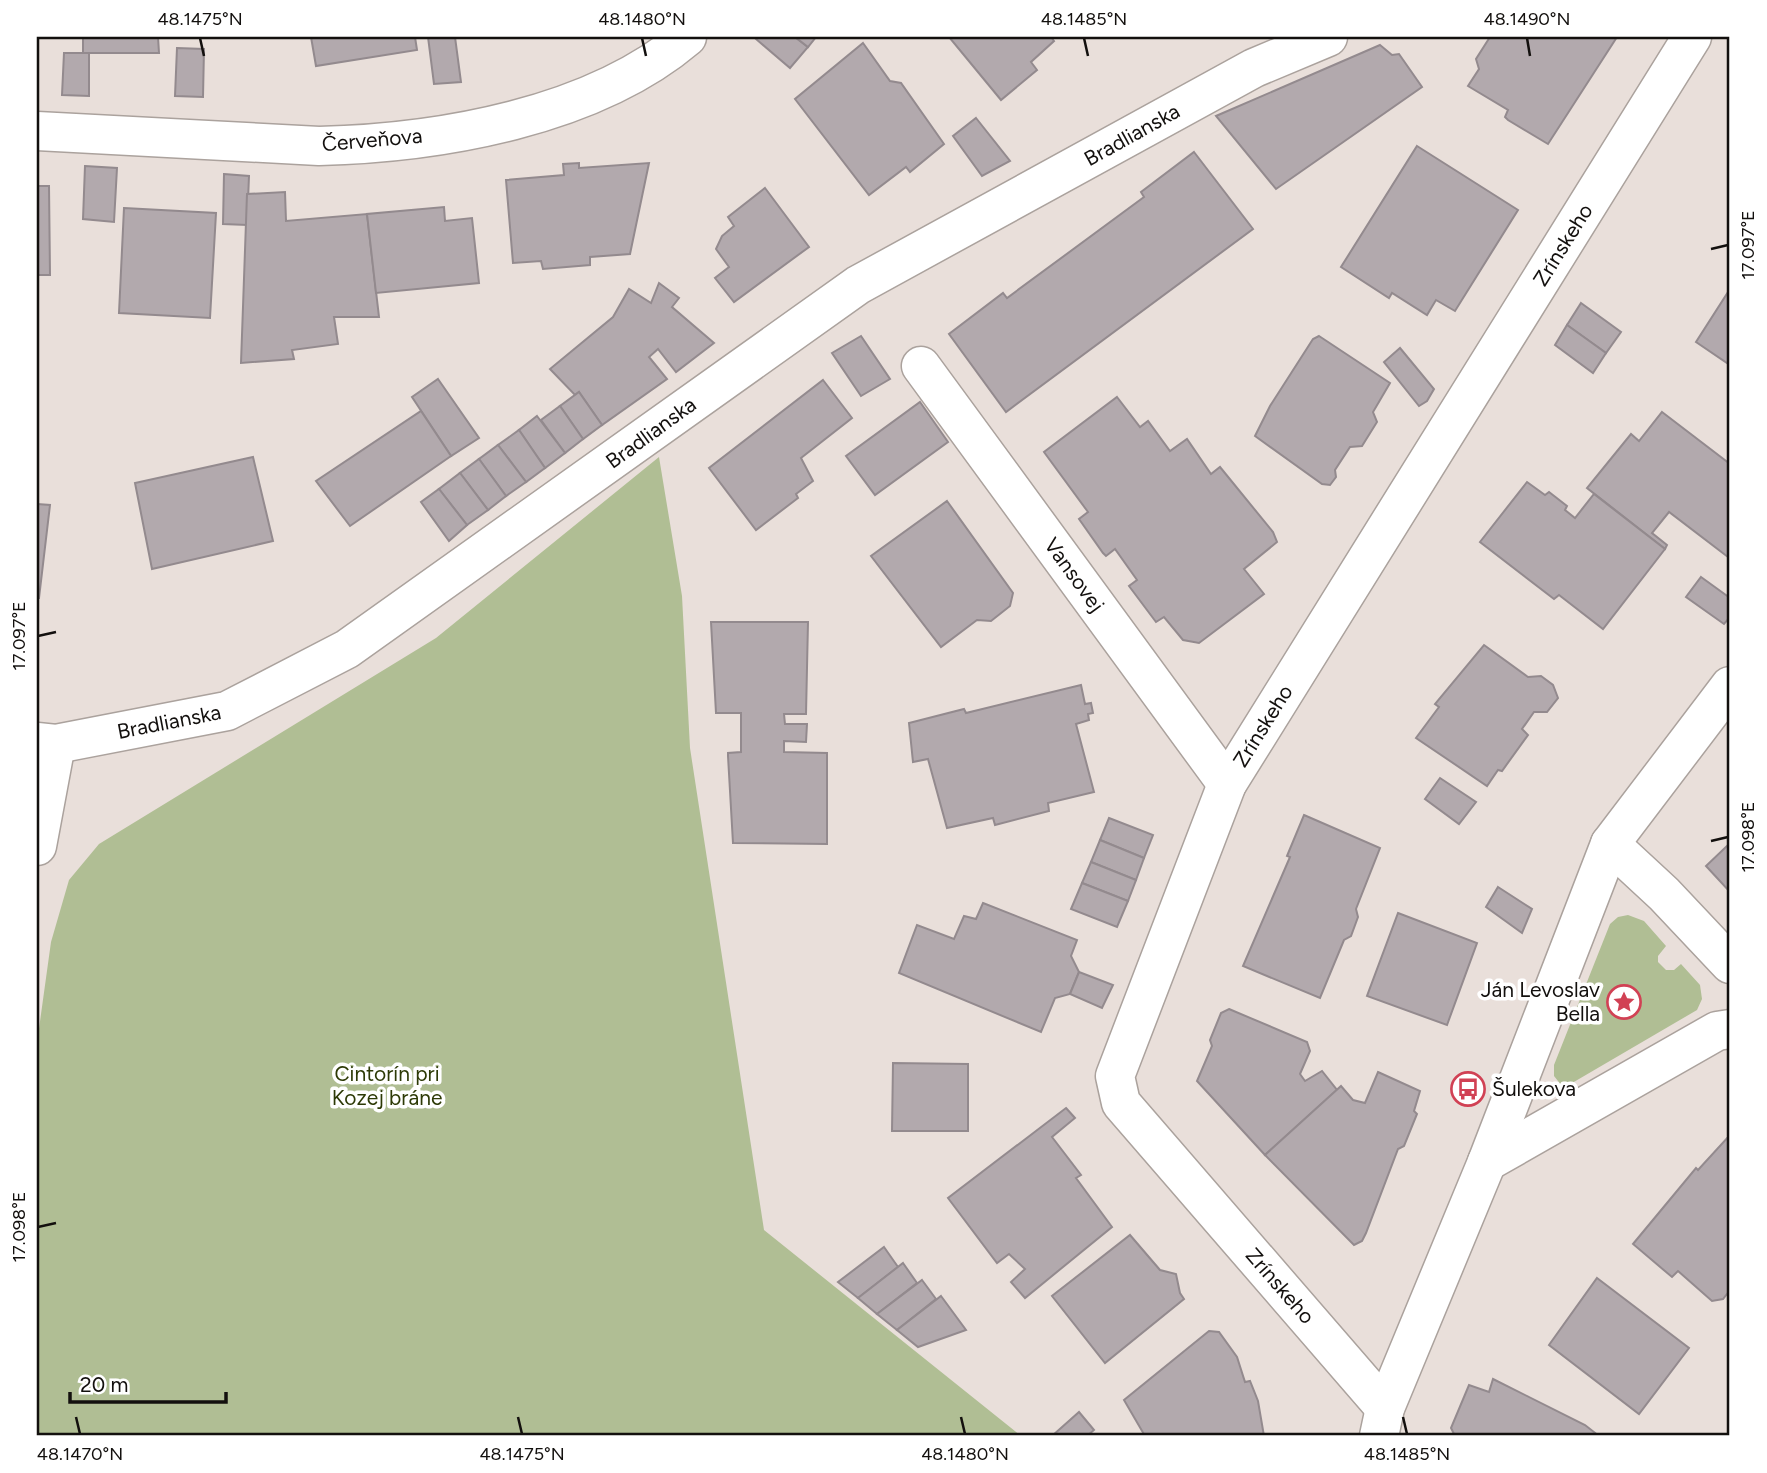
<svg xmlns="http://www.w3.org/2000/svg" width="1767" height="1473" font-family="Figtree,sans-serif">
	<rect width="100%" height="100%" fill="#e9dfda"/>
	<g fill="#b0be94">
		<path d="M659 457 682 596 690 748 764 1230 1021 1436H37V1043L51 942 69 880 99 844 436 638Z"/>
		<path d="M1628 915 1644 921 1666 946 1658 956V962L1666 970H1674L1681 964 1700 985 1702 999 1697 1010 1567 1086H1562L1554 1076V1065L1610 924 1618 917Z"/>
	</g>
	<g fill="#b2a9ad" stroke="#938a8e" stroke-width="2">
		<path d="M83 37H158L159 53H83Z"/>
		<path d="M311 37H415L417 50 316 66Z"/>
		<path d="M428 37H455L461 82 434 84Z"/>
		<path d="M758 37H795L808 47 790 68 756 39Z"/>
		<path d="M795 37H816L808 47Z"/>
		<path d="M949 37H1051L1054 41 1031 62 1037 70 1001 100Z"/>
		<path d="M1490 37H1617L1548 144 1508 120 1505 117 1508 110 1468 86 1479 69 1476 59Z"/>
		<path d="M863 43 890 81 901 83 944 144 910 172 906 167 869 195 795 99Z"/>
		<path d="M1380 45 1392 55 1399 54 1422 87 1276 189 1216 116Z"/>
		<path d="M177 48 204 49 203 97 175 96Z"/>
		<path d="M64 53H89V96L62 95Z"/>
		<path d="M976 118 1010 161 982 176 953 136Z"/>
		<path d="M1417 146 1518 210 1455 311 1436 300 1427 315 1392 293 1389 298 1341 267Z"/>
		<path d="M1194 152 1253 229 1006 412 949 334 1003 293 1007 298 1144 197 1141 192Z"/>
		<path d="M579 163V168L649 163 630 254 590 257V265L543 269 541 261 513 263 506 180 564 175 563 164Z"/>
		<path d="M85 166 117 168 114 222 83 219Z"/>
		<path d="M224 174 249 176 247 225 223 224Z"/>
		<path d="M37 186H49L50 275H37Z"/>
		<path d="M765 188 809 247 734 302 715 278 729 267 716 249 722 236 734 226 728 217Z"/>
		<path d="M285 192 286 221 367 214 379 317H334L338 344 292 350 294 359 241 363 247 194Z"/>
		<path d="M444 207 445 221 472 218 479 283 376 293 367 214Z"/>
		<path d="M124 208 216 213 210 318 119 313Z"/>
		<path d="M659 283 679 298 672 307 714 343 676 372 658 349 649 357 667 379 602 425 579 392 575 395 550 369 613 317 629 289 651 303Z"/>
		<path d="M1730 289V365L1696 342Z"/>
		<path d="M1581 303 1621 332 1606 353 1567 325Z"/>
		<path d="M1567 325 1606 353 1593 373 1555 345Z"/>
		<path d="M861 336 890 379 861 396 832 353Z"/>
		<path d="M1319 336 1390 383 1373 412 1377 422 1362 446 1350 447 1335 470 1336 477 1330 485 1322 484 1255 436 1270 406 1313 339Z"/>
		<path d="M1400 348 1434 389 1427 401 1419 406 1384 362Z"/>
		<path d="M438 379 479 438 451 456 412 397Z"/>
		<path d="M823 380 852 418 801 458 813 481 796 494 798 498 756 530 709 468Z"/>
		<path d="M579 392 602 425 583 439 560 406Z"/>
		<path d="M1117 397 1140 427 1148 421 1170 451 1187 439 1211 474 1220 467 1273 532 1277 542 1244 569 1264 594 1199 643 1183 640 1164 617 1156 622 1129 586 1137 580 1115 549 1106 556 1103 553 1079 519 1088 512 1044 452Z"/>
		<path d="M920 402 948 442 875 495 846 456Z"/>
		<path d="M560 406 583 439 565 453 541 420Z"/>
		<path d="M421 411 451 456 350 526 316 481Z"/>
		<path d="M1662 412 1730 464V553L1728 557 1669 512 1652 533 1667 545 1665 549 1587 488 1631 434 1639 441Z"/>
		<path d="M537 416 565 453 545 468 519 430Z"/>
		<path d="M519 430 545 468 526 482 498 445Z"/>
		<path d="M498 445 526 482 506 496 479 459Z"/>
		<path d="M253 457 273 541 152 569 135 483Z"/>
		<path d="M479 459 506 496 488 510 460 473Z"/>
		<path d="M460 473 488 510 467 525 439 489Z"/>
		<path d="M1527 482 1545 495 1549 492 1567 506 1565 510 1575 518 1594 494 1665 549 1603 629 1559 595 1554 599 1480 542Z"/>
		<path d="M439 489 467 525 449 541 421 502Z"/>
		<path d="M947 501 1013 593 1010 606 991 621 977 620 941 647 871 556Z"/>
		<path d="M37 504 50 505 39 598H37Z"/>
		<path d="M1701 577 1730 598V617L1724 624 1686 597Z"/>
		<path d="M711 622H808L806 714H784L785 724H807L806 742 784 741V752L827 753V844L733 843 728 756V753L741 752V713H716Z"/>
		<path d="M1484 645 1528 677 1541 676 1553 685 1558 698 1547 712H1534L1522 729 1528 735 1502 771 1498 770 1487 786 1416 738 1439 707 1435 704Z"/>
		<path d="M1081 685 1085 704 1091 703 1093 713 1088 714 1089 720 1076 724 1094 792 1048 803 1049 811 995 825 993 818 947 828 928 759 913 762 909 723 964 709 966 713Z"/>
		<path d="M1440 778 1476 802 1459 824 1425 799Z"/>
		<path d="M1304 815 1380 848 1356 909 1358 917 1351 936 1344 940 1320 998 1243 966 1290 857 1287 856Z"/>
		<path d="M1109 818 1153 835 1144 858 1100 840Z"/>
		<path d="M1100 840 1144 858 1136 880 1091 862Z"/>
		<path d="M1730 843V892L1706 866Z"/>
		<path d="M1091 862 1136 880 1128 901 1082 883Z"/>
		<path d="M1082 883 1128 901 1117 927 1071 909Z"/>
		<path d="M1498 887 1532 909 1522 933 1486 907Z"/>
		<path d="M983 903 1077 940 1071 956 1079 972 1070 994 1055 998 1041 1032 899 973 917 925 954 939 964 916 976 919Z"/>
		<path d="M1398 913 1477 943 1447 1025 1367 996Z"/>
		<path d="M1079 972 1113 985 1102 1008 1070 994Z"/>
		<path d="M1229 1009 1307 1042 1310 1051 1300 1074 1305 1081 1322 1071 1337 1090 1265 1155 1197 1081 1212 1046 1210 1040 1221 1013Z"/>
		<path d="M893 1063 968 1064V1131H892Z"/>
		<path d="M1378 1072 1420 1091 1414 1111 1417 1114 1404 1146 1398 1149 1366 1233 1362 1241 1354 1245 1265 1155 1341 1086 1353 1100 1365 1103Z"/>
		<path d="M1066 1108 1075 1118 1052 1137 1081 1175 1076 1178 1112 1227 1025 1298 1011 1282 1025 1269 1009 1254 997 1263 948 1198Z"/>
		<path d="M1729 1136 1730 1290 1723 1299 1712 1301 1678 1271 1672 1277 1633 1244 1696 1168 1698 1170Z"/>
		<path d="M1130 1235 1160 1270 1176 1274 1180 1293 1184 1299 1105 1363 1052 1296Z"/>
		<path d="M884 1247 898 1267 858 1298 838 1282Z"/>
		<path d="M903 1263 917 1283 877 1314 858 1298Z"/>
		<path d="M1597 1278 1689 1348 1639 1414 1549 1345Z"/>
		<path d="M922 1280 936 1299 897 1330 877 1314Z"/>
		<path d="M941 1296 966 1330 918 1347 897 1330Z"/>
		<path d="M1209 1331 1219 1332 1237 1357 1245 1382 1250 1381 1258 1401 1264 1436H1145L1124 1400Z"/>
		<path d="M1493 1379 1585 1425 1599 1436H1455L1451 1428 1469 1385 1489 1392Z"/>
		<path d="M1079 1412 1094 1430 1087 1436H1052Z"/>
	</g>
	<g fill="none" stroke-linecap="round" stroke-linejoin="round">
		<g stroke="#aba29d" stroke-width="41">
			<g id="minor">
				<path d="M37 131 319 146C440 143 593 117 687 37"/>
				<path d="M921 366 1227 784"/>
				<path d="M37 742 56 744 227 711 347 649 858 285 1254 68 1328 37"/>
				<path d="M1610 844 1664 894 1730 964"/>
				<path d="M37 846 56 744"/>
				<path d="M1487 1162 1717 1031 1730 1029"/>
				<path d="M1385 1408 1121 1103 1115 1076 1227 784 1692 37"/>
				<path d="M1379 1436 1385 1408 1487 1162 1610 844 1730 686"/>
			</g>
		</g>
		<use href="#minor" stroke="#fff" stroke-width="38"/>
	</g>
	<path fill="none" stroke="#13100e" stroke-width="2.5" d="M200 38 204 56M642 38 646 56M1084 38 1088 56M1527 38 1530 56M1711 249 1728 245M38 636 56 632M1711 841 1728 837M38 1227 56 1223M76 1417 80 1434M518 1417 522 1434M961 1417 965 1434M1403 1417 1407 1434"/>
	<defs>
		<g id="sight-ring" transform="scale(1.75)"><circle r="9.5" fill="#fff" stroke="#d14154" stroke-width="1.5"/><path d="M0-6L1.8-2.2L6-1.7L2.9 1.2L3.7 5.4L0 3.3L-3.7 5.4L-2.9 1.2L-6-1.7L-1.8-2.2Z" fill="#d14154"/></g>
		<g id="bus-ring" transform="scale(1.75)"><circle r="9.5" fill="#fff" stroke="#d14154" stroke-width="1.5"/><path d="M-5-6H5V4H4V6H2V4H-2V6H-4V4H-5ZM-3.5-4V0h7V-4ZM-3.5 1.2v1.5H-2V1.2ZM2 1.2v1.5H3.5V1.2Z" fill="#d14154"/></g>
	</defs>
	<g fill-rule="evenodd">
		<use href="#sight-ring" x="1624" y="1002"/>
		<use href="#bus-ring" x="1468" y="1089"/>
	</g>
	<g text-anchor="middle" stroke-width="7" stroke-linejoin="round" paint-order="stroke">
		<g font-size="21" fill="#13100e" stroke="#fff">
			<text transform="translate(1132 135) rotate(-29)" y="7">Bradlianska</text>
			<text transform="translate(372 140) rotate(-5)" y="7">Červeňova</text>
			<text transform="translate(1563 245) rotate(-58)" y="7">Zrínskeho</text>
			<text transform="translate(651 433) rotate(-36)" y="7">Bradlianska</text>
			<text transform="translate(1074 575) rotate(54)" y="7">Vansovej</text>
			<text transform="translate(169 722) rotate(-11)" y="7">Bradlianska</text>
			<text transform="translate(1263 726) rotate(-58)" y="7">Zrínskeho</text>
			<text transform="translate(1280 1286) rotate(49)" y="7">Zrínskeho</text>
		</g>
		<g font-size="21" fill="#13100e" stroke="#fff" text-anchor="end">
			<text x="1600" y="997">Ján Levoslav<tspan x="1600" dy="24">Bella</tspan></text>
			<text x="1492" y="1096" text-anchor="start">Šulekova</text>
		</g>
		<g font-size="21" fill="#2d3a06" stroke="#fff">
			<text x="387" y="1081">Cintorín pri<tspan x="387" dy="24">Kozej bráne</tspan></text>
		</g>
	</g>
	<rect width="1767" height="1473" fill="none" stroke="#ffffff" stroke-width="77"/>
	<path d="M70 1392v10h156v-10" fill="none" stroke="#13100e" stroke-width="3.5"/>
	<text x="80" y="1392" font-size="21" fill="#13100e" stroke="#ffffff" stroke-width="5" paint-order="stroke">20 m</text>
	<rect x="38" y="38" width="1690" height="1396" fill="none" stroke="#13100e" stroke-width="2.5"/>
	<g font-size="18" text-anchor="middle" fill="#13100e">
		<text x="200" y="25">48.1475°N</text>
		<text x="642" y="25">48.1480°N</text>
		<text x="1084" y="25">48.1485°N</text>
		<text x="1527" y="25">48.1490°N</text>
		<text transform="translate(1748 245) rotate(-90)" y="6">17.097°E</text>
		<text transform="translate(19 636) rotate(-90)" y="6">17.097°E</text>
		<text transform="translate(1748 837) rotate(-90)" y="6">17.098°E</text>
		<text transform="translate(19 1227) rotate(-90)" y="6">17.098°E</text>
		<text x="80" y="1460">48.1470°N</text>
		<text x="522" y="1460">48.1475°N</text>
		<text x="965" y="1460">48.1480°N</text>
		<text x="1407" y="1460">48.1485°N</text>
	</g>
</svg>
